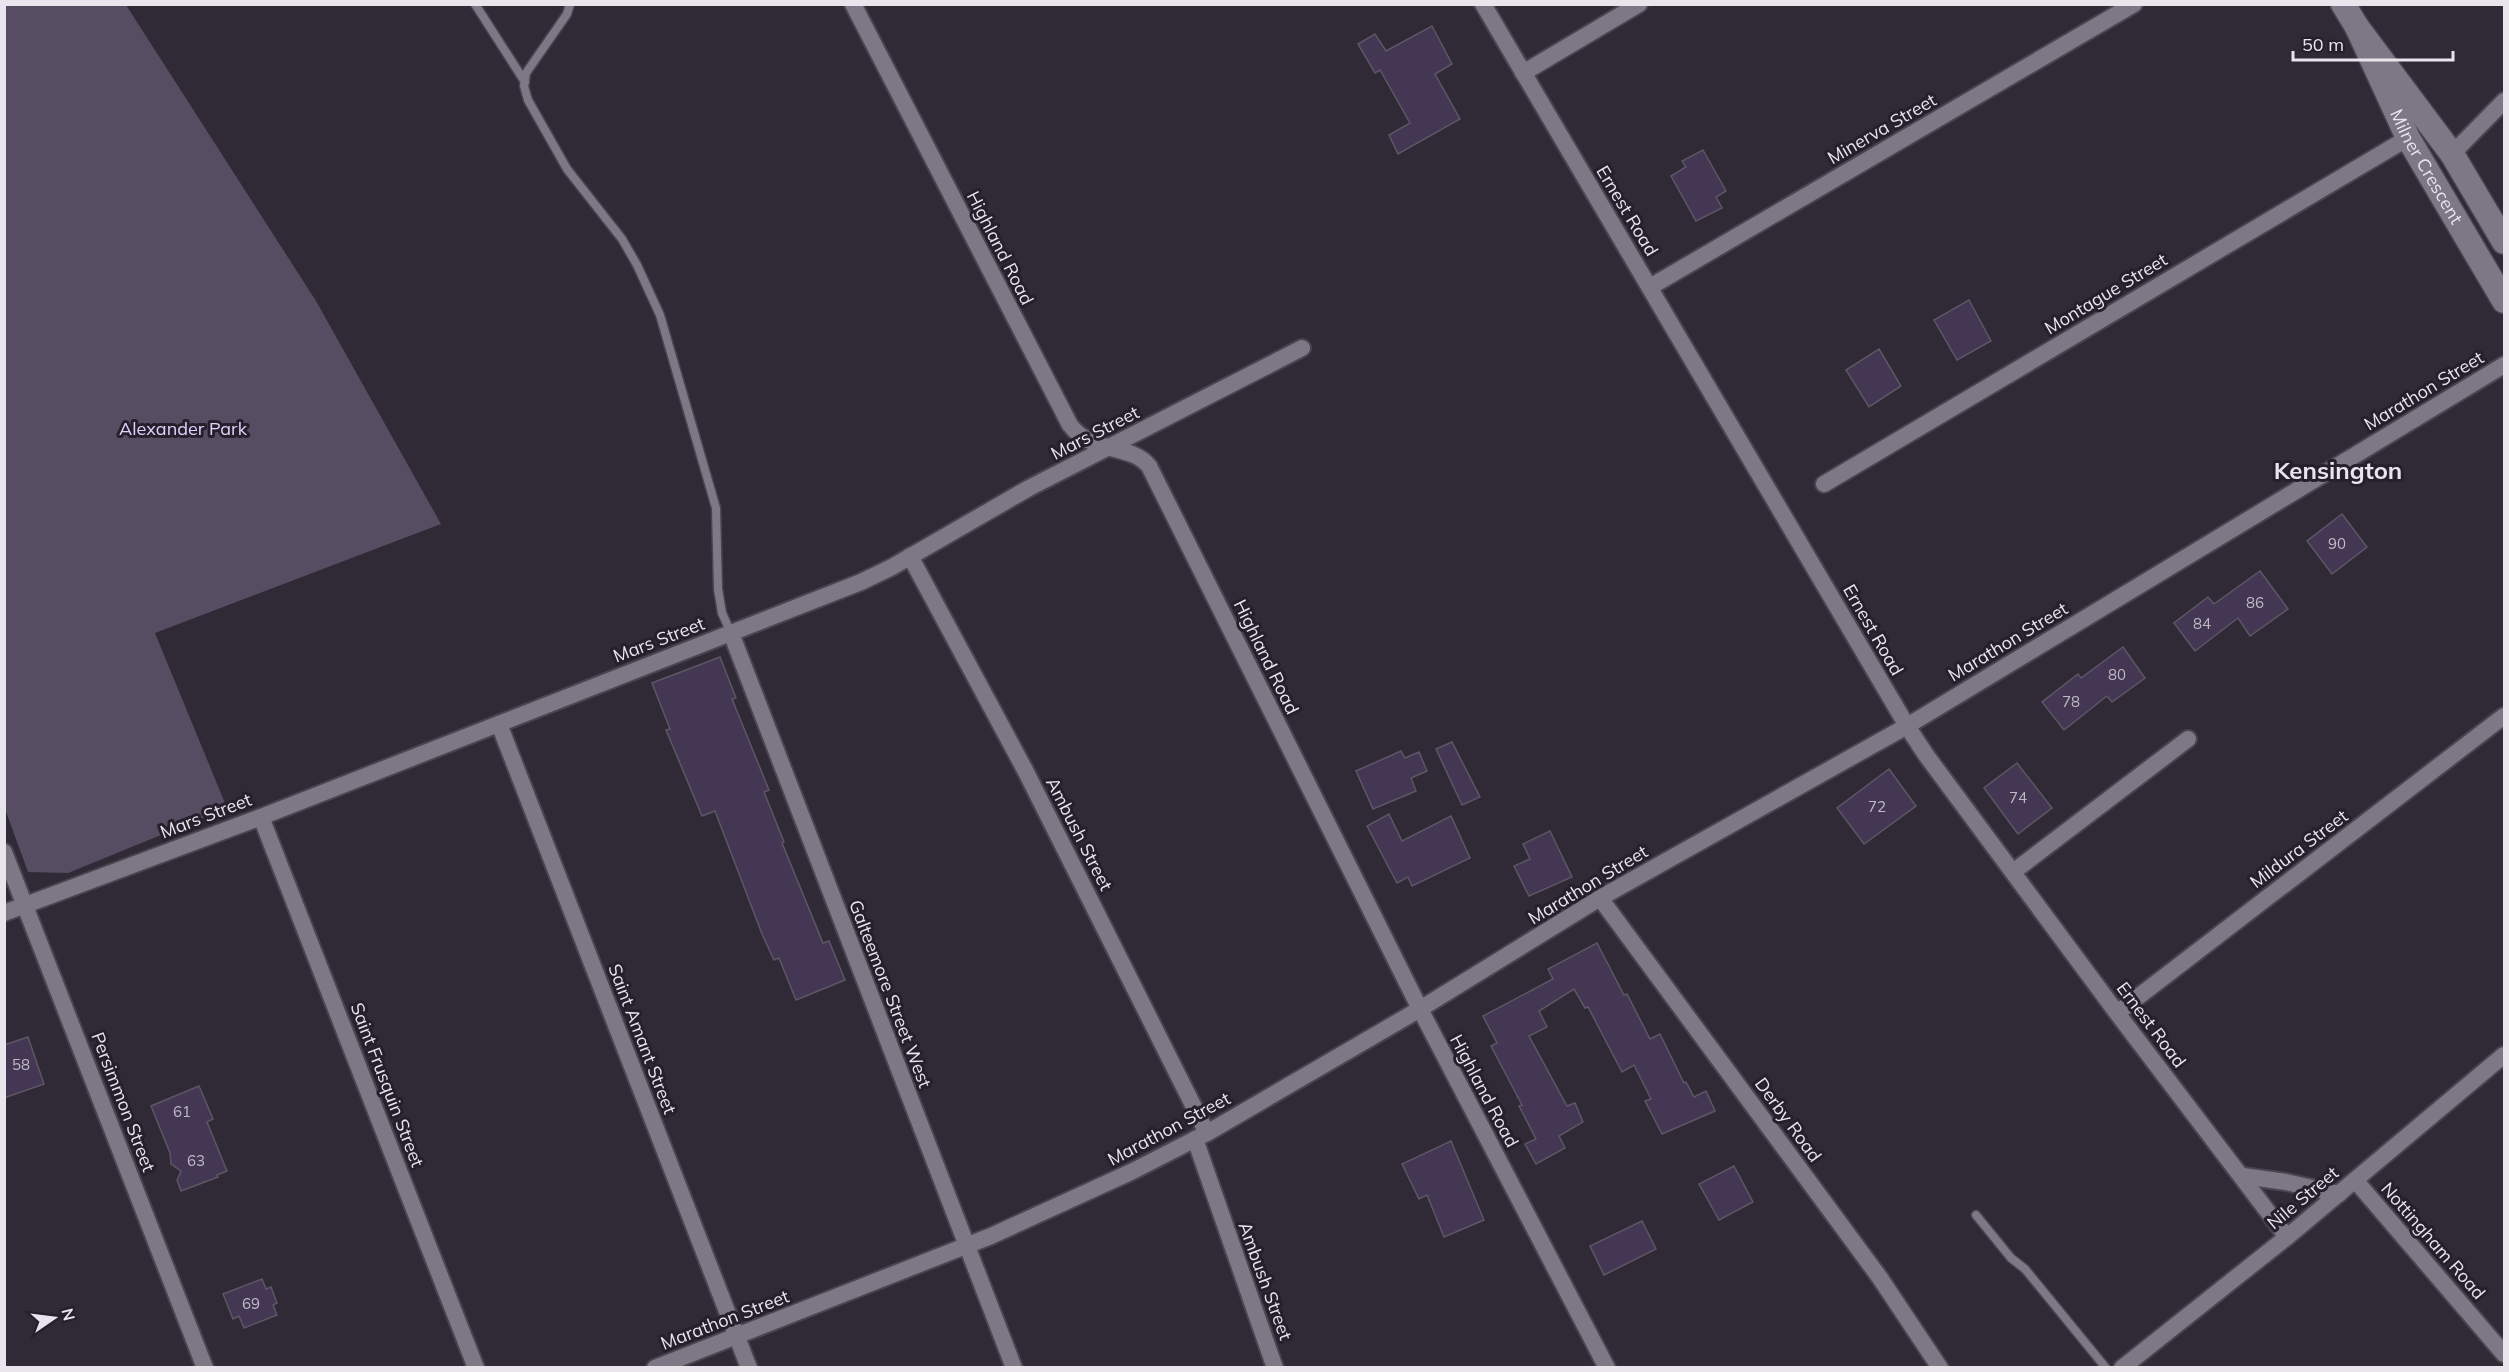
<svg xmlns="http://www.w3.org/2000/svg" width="2509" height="1372" font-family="Mulish,sans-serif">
	<rect width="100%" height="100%" fill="#2f2a36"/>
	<path fill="#564d62" d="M5 4 126 5 316 301 441 524 155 633 227 808 68 873 28 872 5 809Z"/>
	<g fill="#443753" stroke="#5d5765" stroke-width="1.5">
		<path d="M1432 26 1452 64 1435 74 1460 119 1398 154 1389 135 1410 123 1380 70 1375 73 1358 44 1375 34 1386 51Z"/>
		<path d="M1703 150 1726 191 1716 197 1722 208 1696 221 1671 176 1686 167 1682 161Z"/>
		<path d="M1969 300 1991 341 1957 360 1934 320Z"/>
		<path d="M1879 349 1901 386 1869 407 1846 370Z"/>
		<path d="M2342 514 2367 547 2332 574 2307 541Z"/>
		<path d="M2260 571 2288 609 2250 636 2238 618 2195 651 2174 623 2208 597 2214 604Z"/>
		<path d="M2123 647 2145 678 2112 702 2107 696 2064 730 2042 702 2078 674 2081 678Z"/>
		<path d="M720 657 736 698 732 699 769 790 764 792 784 842 782 843 823 943 829 941 845 980 796 1000 779 958 774 960 762 934 715 811 702 816 666 730 670 729 652 683Z"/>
		<path d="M1452 742 1480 797 1462 805 1436 749Z"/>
		<path d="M1401 751 1405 758 1419 752 1427 771 1411 778 1416 791 1373 809 1356 771Z"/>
		<path d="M2017 763 2052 808 2018 834 1984 788Z"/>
		<path d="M1889 769 1916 806 1864 844 1837 808Z"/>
		<path d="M1389 814 1402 841 1451 816 1470 858 1412 886 1408 877 1397 883 1367 826Z"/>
		<path d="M1550 831 1572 877 1529 896 1514 866 1530 859 1523 844Z"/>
		<path d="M1597 943 1624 995 1627 994 1650 1039 1660 1034 1684 1083 1686 1082 1694 1097 1706 1091 1715 1111 1662 1134 1645 1101 1651 1099 1634 1065 1622 1072 1588 1007 1585 1008 1574 989 1539 1011 1547 1027 1529 1036 1567 1106 1575 1103 1583 1122 1559 1136 1565 1148 1536 1164 1525 1144 1536 1139 1519 1106 1522 1105 1491 1046 1497 1043 1483 1016 1553 979 1548 969Z"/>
		<path d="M28 1037 44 1084 4 1098V1045Z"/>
		<path d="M199 1086 213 1119 207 1122 227 1171 217 1175 218 1177 181 1191 177 1180 181 1171 171 1164 170 1153 151 1106Z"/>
		<path d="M1451 1141 1484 1220 1444 1237 1427 1195 1419 1199 1402 1164Z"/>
		<path d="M1734 1166 1753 1202 1719 1220 1699 1184Z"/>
		<path d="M1642 1221 1656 1249 1604 1275 1590 1246Z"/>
		<path d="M262 1279 266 1289 271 1287 277 1303 273 1305 277 1315 244 1328 239 1316 233 1319 223 1294Z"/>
	</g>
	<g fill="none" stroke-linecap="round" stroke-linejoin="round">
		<g stroke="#49454f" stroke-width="11">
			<g id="service">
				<path d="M475 4 525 82"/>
				<path d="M570 4 567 14 526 73 524 86 528 100 567 169 622 239 637 265 660 315 716 508 718 589 722 613 731 633"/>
				<path d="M1976 1215 2011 1258 2025 1269 2106 1368"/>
			</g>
		</g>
		<g stroke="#49454f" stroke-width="20">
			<g id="minor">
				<path d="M853 4 1070 425C1093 455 1130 443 1149 466L1420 1009 1607 1368"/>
				<path d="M1483 4 1907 726 1926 755 2117 1013 2287 1237"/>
				<path d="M1523 73 1639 4"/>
				<path d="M2452 154 2504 101"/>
				<path d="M1650 287 2134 4"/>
				<path d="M1824 484 2408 138"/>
				<path d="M910 556 1025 770 1207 1133"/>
				<path d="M731 633 1014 1368"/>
				<path d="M499 724 749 1368"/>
				<path d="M261 817 476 1368"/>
				<path d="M4 852 205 1368"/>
				<path d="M2013 872 2188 739"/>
				<path d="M1600 898 1880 1278 1940 1368"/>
				<path d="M4 913 261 817 861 582 892 567 1029 488 1302 348"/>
				<path d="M2117 1013 2504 716"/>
				<path d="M1195 1139 1275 1368"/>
				<path d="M2243 1176 2286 1182 2339 1194"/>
				<path d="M2355 1180 2504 1354"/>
				<path d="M655 1368 991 1236 1131 1172 1207 1133 1420 1009 1600 898 1907 726 2504 365"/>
				<path d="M2122 1368 2287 1237 2504 1055"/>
			</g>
		</g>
		<g stroke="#49454f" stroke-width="27">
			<g id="secondary">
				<path d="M2343 4 2357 27 2452 154 2504 242"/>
				<path id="s1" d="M2357 27 2408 138 2504 301"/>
			</g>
		</g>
		<use href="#service" stroke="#7e7786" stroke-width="8"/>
		<use href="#minor" stroke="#7e7786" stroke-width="16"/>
		<use href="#secondary" stroke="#7e7786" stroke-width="24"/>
	</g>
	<g text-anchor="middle" stroke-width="6" stroke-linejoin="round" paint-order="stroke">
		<g font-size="15" fill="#c0bac6">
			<text x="2337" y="549">90</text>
			<text x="2255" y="608">86</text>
			<text x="2202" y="629">84</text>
			<text x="2117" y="680">80</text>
			<text x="2071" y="707">78</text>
			<text x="2018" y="803">74</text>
			<text x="1877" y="812">72</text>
			<text x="21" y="1070">58</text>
			<text x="182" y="1117">61</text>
			<text x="196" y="1166">63</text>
			<text x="251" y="1309">69</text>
		</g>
		<g font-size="18" fill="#e9e5ed" stroke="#25202c">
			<text transform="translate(1882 129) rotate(-30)" y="6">Minerva Street</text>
			<text dy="6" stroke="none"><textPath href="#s1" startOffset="156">Milner Crescent</textPath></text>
			<text transform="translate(1627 211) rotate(59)" y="6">Ernest Road</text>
			<text transform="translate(1000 248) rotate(63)" y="6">Highland Road</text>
			<text transform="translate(2106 294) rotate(-31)" y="6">Montague Street</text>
			<text transform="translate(2424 391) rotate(-31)" y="6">Marathon Street</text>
			<text transform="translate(1095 433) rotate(-27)" y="6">Mars Street</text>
			<text transform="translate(1873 630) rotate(60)" y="6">Ernest Road</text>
			<text transform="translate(659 640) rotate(-21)" y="6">Mars Street</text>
			<text transform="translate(2008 642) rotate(-31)" y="6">Marathon Street</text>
			<text transform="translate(1266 657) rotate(64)" y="6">Highland Road</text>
			<text transform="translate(206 816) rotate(-21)" y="6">Mars Street</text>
			<text transform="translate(1079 834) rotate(63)" y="6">Ambush Street</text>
			<text transform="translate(2299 849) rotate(-37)" y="6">Mildura Street</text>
			<text transform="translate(1588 885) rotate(-31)" y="6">Marathon Street</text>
			<text transform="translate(890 994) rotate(69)" y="6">Galteemore Street West</text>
			<text transform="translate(2151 1025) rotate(53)" y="6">Ernest Road</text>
			<text transform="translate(642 1039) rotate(69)" y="6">Saint Amant Street</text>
			<text transform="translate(387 1085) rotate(69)" y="6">Saint Frusquin Street</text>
			<text transform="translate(1484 1091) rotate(62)" y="6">Highland Road</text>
			<text transform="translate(123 1102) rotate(69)" y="6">Persimmon Street</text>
			<text transform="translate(1788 1120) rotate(54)" y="6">Derby Road</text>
			<text transform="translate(1169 1129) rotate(-28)" y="6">Marathon Street</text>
			<text transform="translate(2303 1198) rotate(-40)" y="6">Nile Street</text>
			<text transform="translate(2433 1241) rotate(49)" y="6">Nottingham Road</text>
			<text transform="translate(1265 1281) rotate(70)" y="6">Ambush Street</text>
			<text transform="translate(725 1320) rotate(-21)" y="6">Marathon Street</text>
		</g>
		<g font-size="18" fill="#e4d0fd" stroke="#25202c">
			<text x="183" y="435">Alexander Park</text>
		</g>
		<g font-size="24" font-weight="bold" fill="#e9e5ed" stroke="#25202c">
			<text x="2338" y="479">Kensington</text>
		</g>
	</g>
	<rect width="2509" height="1372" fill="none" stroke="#e9e5ed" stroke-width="12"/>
	<g transform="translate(54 1318) rotate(76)" stroke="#25202c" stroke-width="4.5" paint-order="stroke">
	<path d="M0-4.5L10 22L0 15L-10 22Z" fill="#e9e5ed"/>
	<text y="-9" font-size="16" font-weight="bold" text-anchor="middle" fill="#e9e5ed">N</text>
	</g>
	<path d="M2293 51v9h160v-9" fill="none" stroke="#e9e5ed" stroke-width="3"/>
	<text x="2302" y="51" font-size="18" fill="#e9e5ed" stroke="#25202c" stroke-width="4.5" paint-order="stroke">50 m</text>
</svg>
